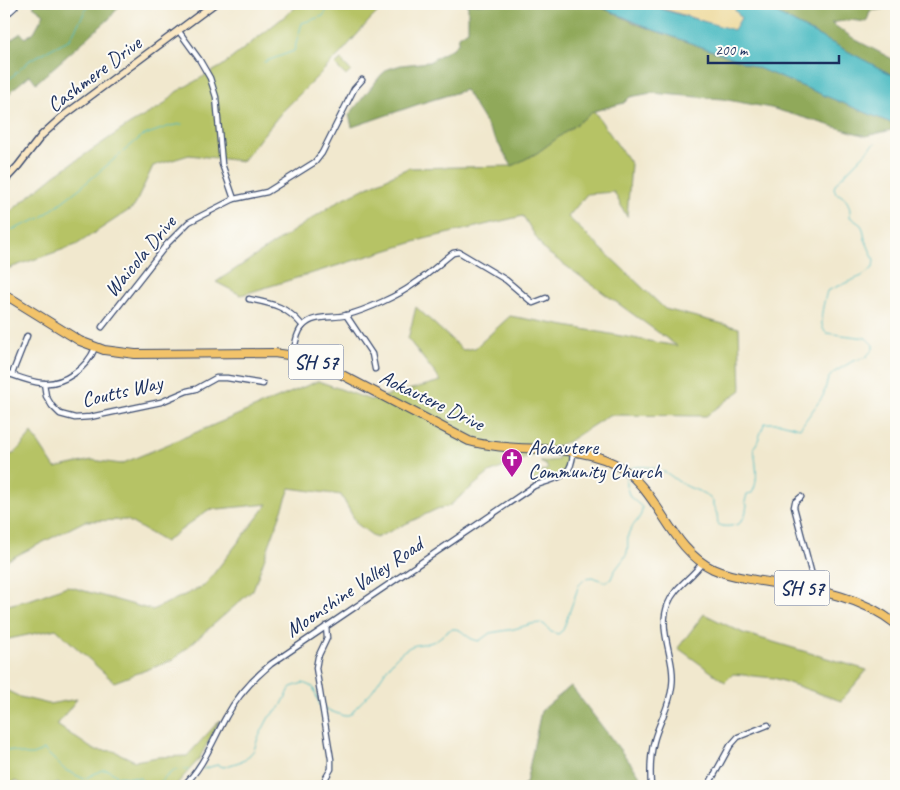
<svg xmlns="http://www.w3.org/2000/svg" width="900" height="790" font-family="Caveat,sans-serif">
	<rect width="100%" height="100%" fill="#fdfcf7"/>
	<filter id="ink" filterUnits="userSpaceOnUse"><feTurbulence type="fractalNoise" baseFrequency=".02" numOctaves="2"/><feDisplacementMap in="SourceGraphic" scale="10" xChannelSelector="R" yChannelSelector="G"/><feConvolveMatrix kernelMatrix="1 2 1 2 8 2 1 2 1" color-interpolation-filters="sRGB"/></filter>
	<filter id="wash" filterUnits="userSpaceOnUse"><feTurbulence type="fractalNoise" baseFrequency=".0096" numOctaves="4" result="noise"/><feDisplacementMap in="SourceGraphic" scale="20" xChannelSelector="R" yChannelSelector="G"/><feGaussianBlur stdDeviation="1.12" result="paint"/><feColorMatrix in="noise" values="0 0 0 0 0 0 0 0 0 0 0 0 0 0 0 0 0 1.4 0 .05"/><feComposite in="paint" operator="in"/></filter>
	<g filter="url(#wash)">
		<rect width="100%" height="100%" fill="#f1e8ce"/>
		<g fill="#b6c365" stroke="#687962">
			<path d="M300 4H386L368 22 341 53 281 113 242 161 189 155 153 166 134 207 76 245 4 270V213L11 211 55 175 130 124 162 106 176 92 222 66Z"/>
			<path d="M341 60 351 71 346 76 335 65Z"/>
			<path d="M594 111 631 164 627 217 614 192 587 194 568 217 665 309 739 328 741 390 706 416 609 415 569 441 489 473 449 506 437 509 376 538 357 524 341 495 290 488 253 590 173 660 114 682 56 629 4 640V606L32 599 67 586 152 610 204 586 268 504 208 510 165 542 127 520 85 521 4 562V458L15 453 32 433 55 468 92 460 121 464 318 381 371 400 441 381 408 339 416 307 463 350 475 348 510 316 677 346 544 250 523 216 424 239 241 295 216 282 340 200 408 168 512 166 537 153Z"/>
			<path d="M559 455 567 458 569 462 566 470 562 473 538 482 533 480 530 477 548 469 546 465 540 462 558 460Z"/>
			<path d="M704 614 743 633 867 670 841 701 774 678 733 674 725 682 678 648Z"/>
			<path d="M4 689 20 697 49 704 77 699 57 725 94 750 114 751 135 761 158 757 187 756 220 720 199 759 175 786H62L57 783C44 789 27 788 15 781L8 786H4Z"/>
		</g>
		<g fill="#90a95a" stroke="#566c5c">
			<path d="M36 4H121L109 19 36 83 30 75 12 90 4 101V44L21 33 25 38 34 32 44 14 33 6Z"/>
			<path d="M468 4H594L639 25 736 59 896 125V129L866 136 771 108 722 99 651 93 630 97 624 103 594 111 537 153 512 166 465 90 422 103 352 127 349 115 381 75 388 69 401 65 429 62 454 47 458 43 459 36 468 30Z"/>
			<path d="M759 4H882L884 9 870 11 867 22 849 20 831 23 856 40 896 61V77Z"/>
			<path d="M571 686 648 786H521L526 783 541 711Z"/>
		</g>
		<path fill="#eeda9e" stroke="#84847e" d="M649 4H737L735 10 741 18 734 30H730Z"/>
		<path fill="#4cbbc2" stroke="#347590" d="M595 4H649L667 11 734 30 741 18 735 10 737 4H759L896 77V125L736 59 651 29Z"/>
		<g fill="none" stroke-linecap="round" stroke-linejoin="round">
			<g stroke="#4cbbc2" stroke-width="1">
				<path d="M264 62 294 51 302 23 323 16 331 4"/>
				<path d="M4 84 30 60 70 39 89 4"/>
				<path d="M4 233 41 218 80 188 142 136 170 126 182 124"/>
				<path d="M628 470C636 464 654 467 663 471 670 474 676 481 683 484 694 491 706 491 713 502V505L717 514 718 524C724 528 732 526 739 524L745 516 747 505 745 502 747 494 752 493C760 480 755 461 754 447 760 440 760 431 765 423H781L800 428 823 396 828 379 833 373 853 361 866 357 873 349V345L866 338 826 333C817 323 824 303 827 291L862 276 873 268 874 260 865 239 863 229 861 225 850 217C851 206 847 197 836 193L834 188 836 183 875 143"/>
				<path d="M325 709 344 716 351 714C357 705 365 699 372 691 383 676 392 656 410 647 418 643 429 645 436 640 443 636 448 628 456 629 465 631 466 639 479 641L490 633 514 629 531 624 541 623 545 625 551 632 558 634 563 630 579 585 586 578 592 577 606 582 611 579C614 569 621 564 626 555 629 549 627 542 628 535 631 524 643 519 642 507L630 497 626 486V476"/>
				<path d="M4 750C14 749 22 756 32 755 36 754 40 752 44 750L65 770 84 779 102 770H108L118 776 140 778 145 784H154L159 783 174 770 188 769"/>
				<path d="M203 769 217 765 224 767 245 760 254 750 258 738 269 717 280 708 291 687 303 683 313 687 321 708"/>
			</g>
		</g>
	</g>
	<g filter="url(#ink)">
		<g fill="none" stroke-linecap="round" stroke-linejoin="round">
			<g stroke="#3b4b6f" stroke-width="7">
				<g id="street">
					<path d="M4 17 15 7"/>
					<path d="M178 30 199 59 210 78 216 97 222 164 234 199"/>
					<path d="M249 299C274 304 286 306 303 326"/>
					<path d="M346 315 372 354 375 369"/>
					<path d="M102 327 167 244 189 222 234 199 267 192 315 162 322 153 354 89 362 80"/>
					<path d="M293 355C295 346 296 333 303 326 314 314 333 319 347 315 366 310 398 296 414 284 428 275 440 263 453 253L459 252 506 280 533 303 546 298"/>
					<path d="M4 372C16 376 29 382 42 383 64 385 87 368 95 348"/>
					<path d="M12 374 27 336"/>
					<path d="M44 383 46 396 52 406 60 414 75 418 90 417 161 402 187 391 196 389 216 378H227L263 384"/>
					<path d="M801 497 795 502 794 507 813 579 812 590"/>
					<path d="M183 786C203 768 213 740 226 717 237 696 252 680 271 664L534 486C556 477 572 480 573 452"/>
					<path d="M321 786 331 769V759L316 668 318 657 327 638 326 626"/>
					<path d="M651 786C650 771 650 756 654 741 659 722 670 706 672 686 676 658 657 632 668 604 675 586 692 578 702 563"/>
					<path d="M708 786 730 746 738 737 768 725"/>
				</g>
			</g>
			<g stroke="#3b4b6f" stroke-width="9">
				<path id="secondary" d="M4 181 18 166 42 135 62 117 214 4"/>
			</g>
			<g stroke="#3b4b6f" stroke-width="10">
				<path id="highway" d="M4 294 80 341 104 350 135 354 274 353 302 357 327 367 469 441C518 455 581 440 623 469 661 496 671 549 713 569 728 576 745 578 761 581 808 589 857 593 896 624"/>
			</g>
			<use href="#street" stroke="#fff" stroke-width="4.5"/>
			<use href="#secondary" stroke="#fae7c3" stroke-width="6"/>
			<use href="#highway" stroke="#f2c36a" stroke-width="8"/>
		</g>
	</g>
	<defs>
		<g id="church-pin" transform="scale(1.125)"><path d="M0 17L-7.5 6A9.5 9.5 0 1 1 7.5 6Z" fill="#b5179e" stroke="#fdfcf7"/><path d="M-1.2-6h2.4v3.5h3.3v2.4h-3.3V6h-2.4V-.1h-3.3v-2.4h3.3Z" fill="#fff"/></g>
	</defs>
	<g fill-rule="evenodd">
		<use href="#church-pin" x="512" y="459"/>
	</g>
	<g text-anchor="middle" stroke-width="4" stroke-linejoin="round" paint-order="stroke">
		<g fill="#fdfcf7" stroke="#5f6c8c" stroke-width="1">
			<rect x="288.5" y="344.5" width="55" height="35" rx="4"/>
			<rect x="774.5" y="570.5" width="55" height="35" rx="4"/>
		</g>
		<g font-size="20" font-weight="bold" fill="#1b2f5e">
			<text x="316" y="369">SH 57</text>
			<text x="802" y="595">SH 57</text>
		</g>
		<g font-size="21" fill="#1b2f5e" stroke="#fdfcf7">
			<text transform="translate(94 74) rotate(-37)" y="7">Cashmere Drive</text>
			<text transform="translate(140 256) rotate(-50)" y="7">Waicola Drive</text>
			<text transform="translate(122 391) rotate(-13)" y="7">Coutts Way</text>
			<text transform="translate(432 400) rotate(26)" y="7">Aokautere Drive</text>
			<text transform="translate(354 587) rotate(-34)" y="7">Moonshine Valley Road</text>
		</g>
		<g font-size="21" fill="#1b2f5e" stroke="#fdfcf7" text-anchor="start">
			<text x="528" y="454">Aokautere<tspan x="528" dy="24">Community Church</tspan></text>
		</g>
	</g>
	<rect width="900" height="790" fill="none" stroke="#fdfcf7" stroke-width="20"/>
	<path d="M708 55v8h131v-8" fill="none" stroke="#1b2f5e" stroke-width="2.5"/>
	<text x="715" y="55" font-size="15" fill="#1b2f5e" stroke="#fdfcf7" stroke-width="4" paint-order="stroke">200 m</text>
</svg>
